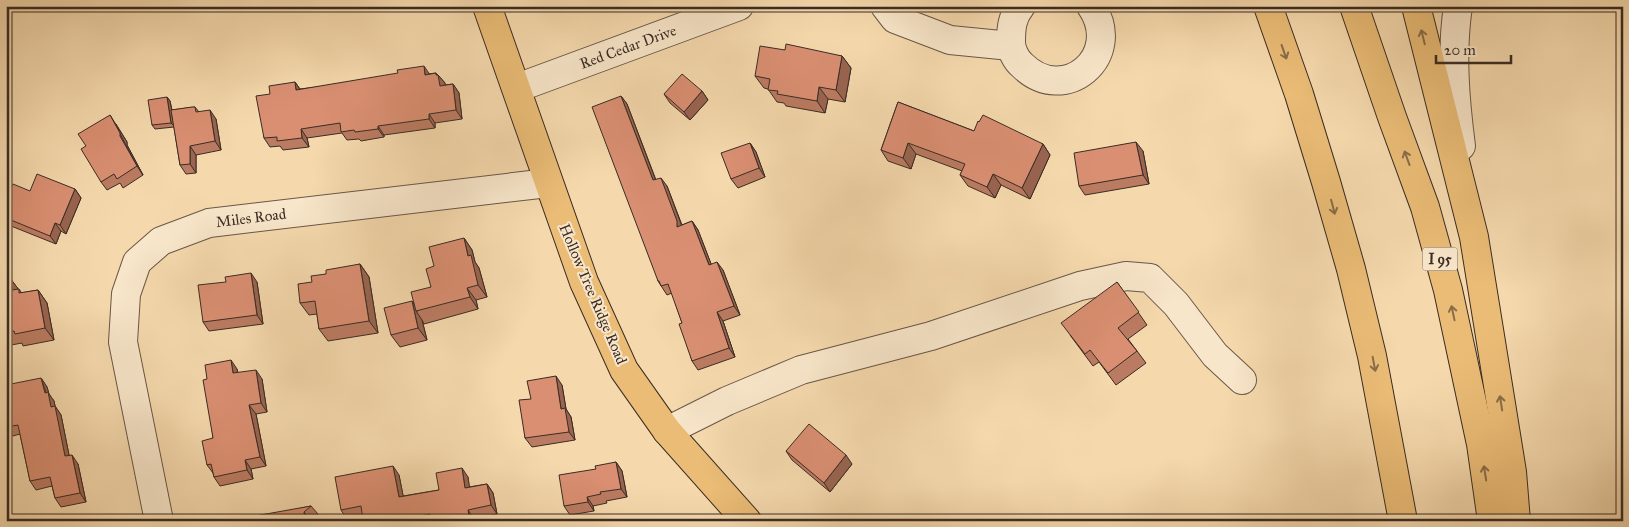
<svg xmlns="http://www.w3.org/2000/svg" width="1629" height="527" font-family="'IM FELL Great Primer',serif">
	<rect width="100%" height="100%" fill="#f5d9ad"/>
	<filter id="stains"><feTurbulence type="fractalNoise" baseFrequency=".004" numOctaves="4"/><feColorMatrix values="0 0 0 0 .2 0 0 0 0 .09 0 0 0 0 .02 0 0 0 .5 -.17"/></filter>
	<radialGradient id="worn" r=".72"><stop offset=".6" stop-color="#630" stop-opacity="0"/><stop offset="1" stop-color="#630" stop-opacity=".3"/></radialGradient>
	<g fill="none" stroke-linecap="round" stroke-linejoin="round">
		<g stroke="#695746" stroke-width="30">
			<g id="minor">
				<path d="M885 6 895 19 950 40 1011 46"/>
				<path d="M1021 6C1012 17 1011 28 1011 42 1011 50 1016 60 1022 65 1064 107 1125 56 1091 6"/>
				<path d="M1458 6C1451 53 1455 100 1461 146"/>
				<path d="M517 88 739 6"/>
				<path d="M667 431 727 401 801 370 931 336 1080 286 1126 276 1150 278 1176 304 1215 355 1242 380"/>
				<path d="M159 521 123 342 126 294 137 262 161 241 209 223 548 183"/>
			</g>
		</g>
		<g stroke="#3a2c24" stroke-width="30">
			<path id="major" d="M487 6 584 282 624 370 667 431 747 521"/>
		</g>
		<g stroke="#3a2c24" stroke-width="30">
			<g id="highway">
				<path d="M1268 6 1299 94 1326 182 1351 269 1372 356 1403 521"/>
				<path d="M1354 6 1392 117 1425 207 1448 290 1481 444 1492 521"/>
				<path d="M1416 6 1474 237 1512 472 1516 521"/>
			</g>
		</g>
		<use href="#minor" stroke="#f8e6ca" stroke-width="28"/>
		<use href="#major" stroke="#eabc76" stroke-width="28"/>
		<use href="#highway" stroke="#eabc76" stroke-width="28"/>
	</g>
	<g fill="#bb7b62" stroke="#3a2c24">
		<path d="M785 50 842 56 851 68 845 102 828 99 825 113 786 106 784 103 777 102 768 89 764 88 755 76Z"/>
		<path d="M436 73 437 75H438L445 83V85L453 84 459 93 462 119 435 123V128L384 135V137L361 141 359 139 347 140 342 133 307 138 309 147 283 150 280 146 270 147 264 138 270 94 295 82 300 89Z"/>
		<path d="M702 91 708 100 690 120 670 103 664 94Z"/>
		<path d="M621 96 627 104 656 180 667 186 682 225 692 221 698 230 711 264 723 270 740 315 723 321 735 357 698 370 692 361 682 323 672 293 667 295 658 281Z"/>
		<path d="M167 97 170 101 172 110 195 107 199 112 216 119 221 150 196 155V173L186 174 180 165 174 127 155 129 152 125Z"/>
		<path d="M898 102 974 131 1043 144 1050 155 1030 199 1001 185 995 198 968 186 960 175 962 171 916 154 911 169 888 161 881 150Z"/>
		<path d="M116 124 127 142V145L143 175 123 188 120 183 107 190 101 182Z"/>
		<path d="M750 143 756 152 765 177 738 188 731 179Z"/>
		<path d="M1143 151 1149 184 1085 195 1079 186Z"/>
		<path d="M75 189 81 198 66 234 61 231 56 244 6 224V201L30 191Z"/>
		<path d="M464 238 472 250 475 262 479 268 487 297 476 300 478 309 424 324 422 320 427 340 400 347 391 335 412 301 414 304 431 287 434 266Z"/>
		<path d="M360 264 369 277 378 333 328 341 319 329 317 314 309 315 300 303 312 282 326 274Z"/>
		<path d="M10 278 21 293 38 290 47 303 54 340 23 346 22 343 6 346V279Z"/>
		<path d="M257 282 263 324 209 331 203 322Z"/>
		<path d="M1117 282 1147 325 1128 339 1146 363 1116 385 1099 362 1093 366 1070 335Z"/>
		<path d="M237 369 238 373 262 379 267 412 256 414 266 466 251 469 253 479 220 486 214 477 213 473 207 465 213 438 207 379Z"/>
		<path d="M41 378 47 387 49 394 54 401 55 406 61 415 69 455 78 464 86 502 61 507 55 498 52 486 36 490 30 481 20 434 13 436 6 427Z"/>
		<path d="M562 385 566 409 571 417 575 440 532 447 525 438 531 399Z"/>
		<path d="M786 451 852 464 830 492 792 460Z"/>
		<path d="M616 462 622 471 627 497 606 501 607 503 593 506 594 511 570 515 564 506 596 469Z"/>
		<path d="M399 475 403 496 439 490 468 477 469 487 487 484 493 493 497 514 474 519 475 521H364L363 516 347 519 341 510Z"/>
		<path d="M311 506 318 514 310 521H238Z"/>
	</g>
	<g fill="#996450" stroke="#3a2c24">
		<path d="M842 56 851 68 845 102 836 90Z"/>
		<path d="M424 66 430 75H425Z"/>
		<path d="M436 73 439 77 438 75 445 83 446 95 440 86Z"/>
		<path d="M295 82 301 91 296 90Z"/>
		<path d="M453 84 459 93 462 119 456 110Z"/>
		<path d="M819 87 828 99 825 113 817 101Z"/>
		<path d="M702 91 708 100 690 120 684 112Z"/>
		<path d="M621 96 627 104 659 189 653 180Z"/>
		<path d="M167 97 170 101 175 127 171 123Z"/>
		<path d="M210 110 216 119 221 150 215 141Z"/>
		<path d="M429 114 435 123V128L429 119Z"/>
		<path d="M110 115 127 142V145L143 175 137 166Z"/>
		<path d="M378 126 384 135V137L378 129Z"/>
		<path d="M301 129 307 138 309 147 302 138Z"/>
		<path d="M1136 142 1143 151 1149 184 1143 175Z"/>
		<path d="M750 143 756 152 765 177 759 168Z"/>
		<path d="M908 143 916 154 911 169 903 158Z"/>
		<path d="M1043 144 1050 155 1030 199 1022 188Z"/>
		<path d="M190 146 196 155V173L190 164Z"/>
		<path d="M993 174 1001 185 995 198 987 187Z"/>
		<path d="M661 178 667 186 683 229 677 227Z"/>
		<path d="M75 189 81 198 66 234 60 225Z"/>
		<path d="M692 221 698 230 715 274 709 265Z"/>
		<path d="M55 223 61 231 56 244 50 236Z"/>
		<path d="M464 238 472 250 475 262 479 268 487 297 478 285 468 256Z"/>
		<path d="M717 262 723 270 740 315 734 306Z"/>
		<path d="M360 264 369 277 378 333 369 321Z"/>
		<path d="M251 273 257 282 263 324 257 315Z"/>
		<path d="M10 278 19 290V289L27 301 12 290Z"/>
		<path d="M467 288 476 300 478 309 470 297Z"/>
		<path d="M38 290 47 303 54 340 45 328Z"/>
		<path d="M412 301 418 311H416L422 320 427 340 418 328Z"/>
		<path d="M717 312 723 321 735 357 729 348Z"/>
		<path d="M231 360 237 369 239 382 233 373Z"/>
		<path d="M256 370 262 379 267 412 261 403Z"/>
		<path d="M556 376 562 385 566 409 571 417 575 440 569 432 561 409Z"/>
		<path d="M41 378 47 387 49 394 54 401 55 406 61 415 71 465 65 456 51 407Z"/>
		<path d="M249 405 256 414 266 466 260 457Z"/>
		<path d="M72 455 78 464 86 502 80 493Z"/>
		<path d="M846 455 852 464 830 492 824 483Z"/>
		<path d="M245 460 251 469 253 479 247 470Z"/>
		<path d="M616 462 622 471 627 497 621 489Z"/>
		<path d="M393 466 399 475 405 505 399 497Z"/>
		<path d="M462 468 468 477 471 497 465 488Z"/>
		<path d="M487 484 493 493 497 514 491 505Z"/>
		<path d="M587 497 593 506 594 511 588 502Z"/>
		<path d="M468 510 474 519 475 521H473L469 515Z"/>
		<path d="M304 512 310 521H305Z"/>
	</g>
	<g fill="#da8f72" stroke="#3a2c24">
		<path d="M786 44 842 56 836 90 819 87 817 101 777 94 778 91 768 90 770 79 755 76 760 46 785 50Z"/>
		<path d="M424 66 425 75 436 73V75H438L440 86 453 84 456 110 429 114V119L378 126V129L355 132 354 130 341 132 340 123 301 129 302 138 277 141V137L264 138 256 96 270 94 269 86 295 82 296 90 398 73 397 70Z"/>
		<path d="M682 74 702 91 684 112 664 94Z"/>
		<path d="M621 96 653 180 661 178 677 221V227L692 221 709 265 717 262 734 306 717 312 729 348 692 361 679 324 682 323 668 284 661 286 659 281H658L592 107Z"/>
		<path d="M167 97 171 123 152 125 148 100Z"/>
		<path d="M898 102 974 131 978 121 979 122 983 115 1043 144 1022 188 993 174 987 187 960 175 965 164 908 143 903 158 881 150Z"/>
		<path d="M192 107H195L196 112 210 110 215 141 190 146V164L180 165 171 110Z"/>
		<path d="M110 115 120 133V136L137 166 117 179 114 174 101 182 81 149 86 146 78 134Z"/>
		<path d="M1136 142 1143 175 1079 186 1074 153Z"/>
		<path d="M750 143 759 168 731 179 721 153Z"/>
		<path d="M37 174 75 189 60 225 55 223 50 236 6 218V201L13 184 30 191Z"/>
		<path d="M464 238 468 256 471 255 478 285 467 288 470 297 416 311 411 292 431 287 426 269 434 266 429 247Z"/>
		<path d="M360 264 369 321 319 329 315 301 300 303 298 284 312 282 311 276 326 274V270Z"/>
		<path d="M251 273 257 315 203 322 198 285 226 282 225 277Z"/>
		<path d="M10 278 12 290 19 289V293L38 290 45 328 15 334 14 331 6 332V279Z"/>
		<path d="M1117 282 1139 312 1118 328 1137 351 1108 373 1090 350 1085 354 1061 323Z"/>
		<path d="M412 301 418 328 391 335 384 308Z"/>
		<path d="M231 360 233 373 256 370 261 403 249 405 260 457 245 460 247 470 214 477 211 464 207 465 202 441 213 438 203 380 207 379 205 365Z"/>
		<path d="M556 376 561 409 565 408 569 432 525 438 519 400 531 399 527 381Z"/>
		<path d="M41 378 45 393 48 392 51 407 55 406 65 456 72 455 80 493 55 498 50 477 30 481 18 425 6 427V400L8 399 6 392V385Z"/>
		<path d="M809 424 846 455 824 483 786 451Z"/>
		<path d="M616 462 621 489 600 492 601 494 587 497 588 502 564 506 559 475 596 469 595 466Z"/>
		<path d="M393 466 399 497 439 490 436 473 462 468 465 488 487 484 491 505 468 510 469 515 438 521H431L430 514 391 521H377L376 518 363 520 361 506 341 510 335 477Z"/>
		<path d="M311 506 304 512 305 521H238V519Z"/>
	</g>
	<defs><path id="oneway-shaft" d="M-6 0H5M1.5-3L5.5 0L1.5 3" fill="none" stroke-width="1.6" stroke-linecap="round" stroke-linejoin="round" transform="scale(1.25)"/></defs>
	<g stroke="#896d49">
		<use href="#oneway-shaft" transform="translate(1423 37) rotate(-104)"/>
		<use href="#oneway-shaft" transform="translate(1284 52) rotate(71)"/>
		<use href="#oneway-shaft" transform="translate(1407 158) rotate(-110)"/>
		<use href="#oneway-shaft" transform="translate(1333 207) rotate(75)"/>
		<use href="#oneway-shaft" transform="translate(1453 313) rotate(-102)"/>
		<use href="#oneway-shaft" transform="translate(1374 364) rotate(79)"/>
		<use href="#oneway-shaft" transform="translate(1501 403) rotate(-99)"/>
		<use href="#oneway-shaft" transform="translate(1485 473) rotate(-99)"/>
	</g>
	<g text-anchor="middle" stroke-width="4" stroke-linejoin="round" paint-order="stroke">
		<rect fill="#f8e6ca" stroke="#736456" stroke-width="1" x="1422.5" y="247.5" width="35" height="23" rx="4"/>
		<g font-size="14" font-weight="bold" fill="#3a2c24">
			<text x="1440" y="264">I 95</text>
		</g>
		<g font-size="15" fill="#3a2c24" stroke="#f8e6ca">
			<text transform="translate(628 47) rotate(-20)" y="5">Red Cedar Drive</text>
			<text transform="translate(251 218) rotate(-7)" y="5">Miles Road</text>
			<text transform="translate(593 294) rotate(67)" y="5">Hollow Tree Ridge Road</text>
		</g>
	</g>
	<rect width="1629" height="527" fill="none" stroke="#f5d9ad" stroke-width="25"/>
	<rect x="8" y="8" width="1614" height="512" fill="none" stroke="#3a2c24" stroke-width="2.5"/>
	<rect x="12" y="12" width="1604" height="502" fill="none" stroke="#3a2c24"/>
	<path d="M1436 55v8h75v-8" fill="none" stroke="#3a2c24" stroke-width="2.5"/>
	<text x="1444" y="55" font-size="15" fill="#3a2c24" stroke="#f8e6ca" stroke-width="4" paint-order="stroke">20 m</text>
	<rect width="100%" height="100%" filter="url(#stains)"/>
	<rect width="100%" height="100%" fill="url(#worn)"/>
</svg>
